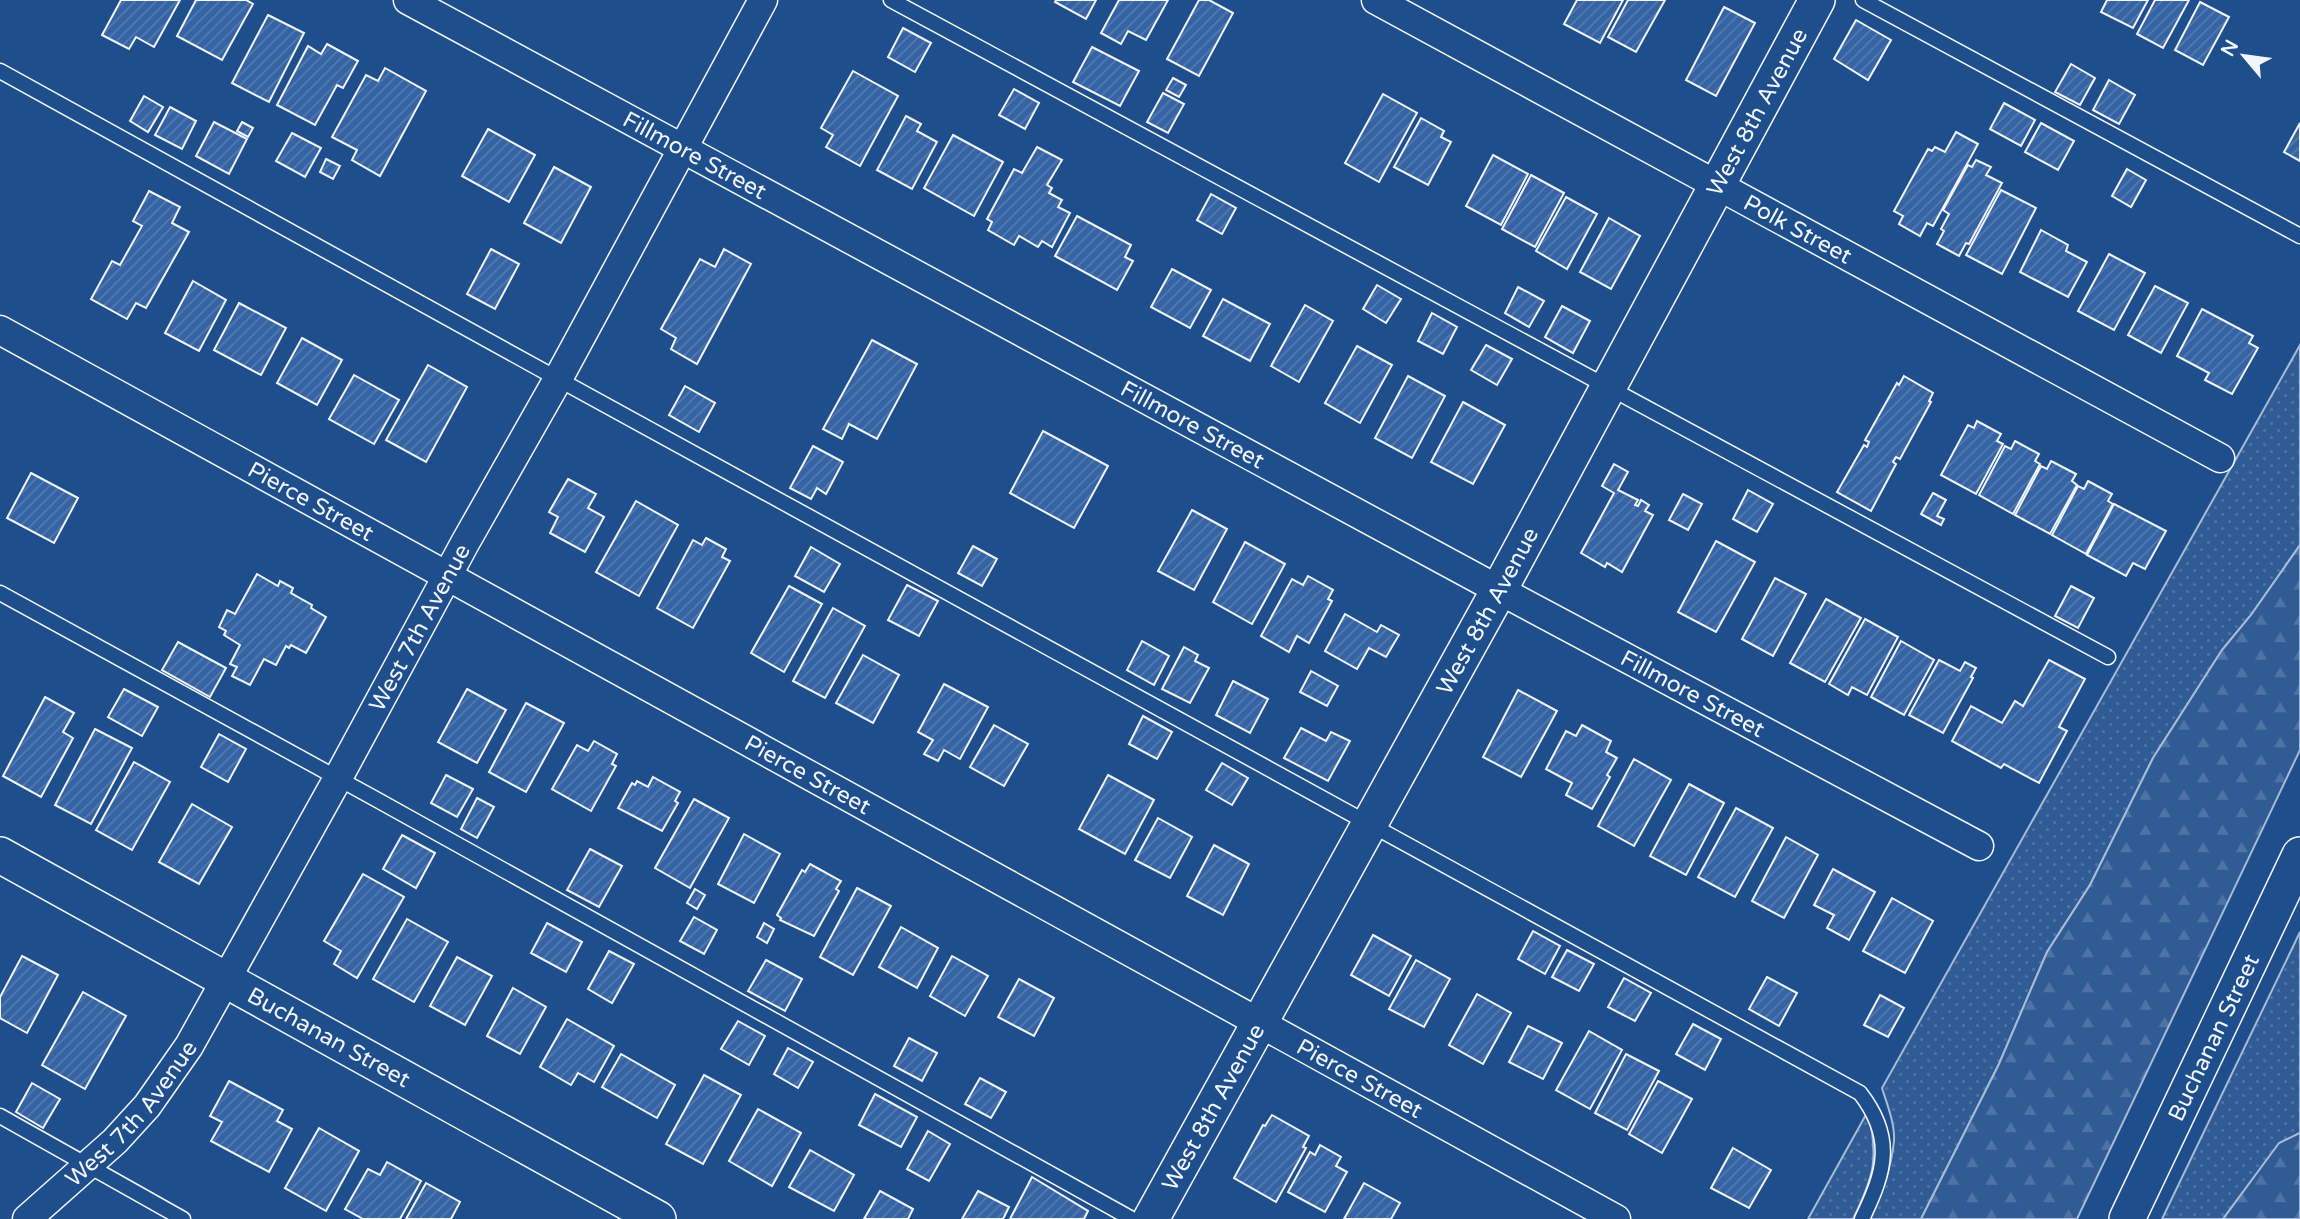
<svg xmlns="http://www.w3.org/2000/svg" width="2300" height="1219" font-family="'Varela Round',sans-serif">
	<defs>
		<pattern id="green-dots" width="8" height="8" patternUnits="userSpaceOnUse" patternTransform="scale(1.75)"><rect width="8" height="8" fill="#305b95"/><path d="M2 2h.1M6 6h.1" fill="none" stroke="#4e73a5" stroke-width="1.8" stroke-linecap="round"/></pattern>
		<pattern id="forest-firs" width="22" height="20" patternUnits="userSpaceOnUse" patternTransform="scale(1.75)"><rect width="22" height="20" fill="#305b95"/><path d="M5 1l3.5 6h-7zM16 11l3.5 6h-7z" fill="#4e73a5"/></pattern>
		<pattern id="building-hatch" width="6" height="6" patternUnits="userSpaceOnUse" patternTransform="scale(1.75)"><rect width="6" height="6" fill="#3563a3"/><path d="M-1 1l2-2M0 6l6-6M5 7l2-2" fill="none" stroke="#537ab1"/></pattern>
	</defs>
	<rect width="100%" height="100%" fill="#1f4e8c"/>
	<g fill="url(#green-dots)" stroke="#a8bbd7" stroke-width="2">
		<path d="M2300 345V545L2251 615 2222 650 2153 758 2090 885 2047 952 1999 1064 1921 1219H1869C1882 1195 1891 1169 1894 1141 1895 1124 1887 1104 1882 1088Z"/>
		<path d="M2300 932V1133L2279 1144 2223 1219H2162Z"/>
		<path d="M1868 1111C1879 1159 1874 1176 1853 1219H1808Z"/>
	</g>
	<g fill="url(#forest-firs)" stroke="#a8bbd7" stroke-width="2">
		<path d="M2300 545V750L2077 1219H1921L1999 1064 2047 952 2090 885 2153 758 2222 650 2251 615Z"/>
		<path d="M2300 1133V1219H2223L2279 1143Z"/>
	</g>
	<g fill="url(#building-hatch)" stroke="#f2f6ff" stroke-width="2">
		<path d="M121 0H180L154 47 136 37 129 49 102 35Z"/>
		<path d="M196 0H246L253 4 222 60 177 36Z"/>
		<path d="M1056 0H1096L1086 19 1055 2Z"/>
		<path d="M1119 0H1168L1146 40 1128 31 1121 44 1101 33Z"/>
		<path d="M1199 0H1209L1233 13 1199 76 1167 59Z"/>
		<path d="M1577 0H1623L1600 43 1564 24Z"/>
		<path d="M1628 0H1665L1636 52 1608 37Z"/>
		<path d="M2107 0H2148L2133 28 2101 12Z"/>
		<path d="M2155 0H2189L2163 48 2137 34Z"/>
		<path d="M2200 2 2229 17 2203 65 2175 50Z"/>
		<path d="M1724 7 1755 23 1716 96 1686 80Z"/>
		<path d="M268 15 304 33 269 102 232 83Z"/>
		<path d="M1856 20 1891 40 1868 80 1834 59Z"/>
		<path d="M903 28 931 43 915 72 888 57Z"/>
		<path d="M327 44 358 61 343 88 337 85 315 125 277 105 308 46 321 54Z"/>
		<path d="M1092 47 1139 71 1120 106 1073 82Z"/>
		<path d="M2071 64 2095 78 2080 105 2055 92Z"/>
		<path d="M385 68 426 91 380 176 352 160 357 150 332 137 366 75 378 81Z"/>
		<path d="M853 71 898 96 860 166 826 147 833 135 821 128Z"/>
		<path d="M1173 78 1186 85 1179 97 1166 90Z"/>
		<path d="M2109 80 2135 95 2119 124 2093 110Z"/>
		<path d="M1014 89 1039 103 1025 129 999 115Z"/>
		<path d="M1163 93 1184 104 1168 133 1147 122Z"/>
		<path d="M1383 94 1417 113 1379 182 1345 163Z"/>
		<path d="M144 96 163 107 148 132 130 121Z"/>
		<path d="M2004 103 2035 120 2021 146 1990 129Z"/>
		<path d="M170 107 196 121 182 149 155 135Z"/>
		<path d="M906 116 921 124 917 131 937 142 912 189 877 170Z"/>
		<path d="M1421 118 1444 131 1441 137 1451 142 1428 185 1394 167Z"/>
		<path d="M214 122 247 139 229 174 196 156Z"/>
		<path d="M242 122 253 128 248 137 237 131Z"/>
		<path d="M2041 123 2074 141 2058 170 2025 152Z"/>
		<path d="M2300 123V161L2284 152Z"/>
		<path d="M488 129 535 155 509 202 462 176Z"/>
		<path d="M1956 132 1978 144 1933 226 1927 223 1920 236 1899 224 1903 216 1894 211 1928 149 1932 151 1935 147 1945 152Z"/>
		<path d="M292 133 321 148 305 177 276 161Z"/>
		<path d="M953 135 1003 162 974 216 924 188Z"/>
		<path d="M1037 147 1062 160 1047 185 1052 188 1049 193 1062 200 1058 207 1070 213 1052 247 1042 241 1038 247 1019 236 1014 245 988 230 992 222 987 219 1014 169 1022 173Z"/>
		<path d="M1493 155 1528 174 1501 225 1466 206Z"/>
		<path d="M326 159 340 166 333 179 320 172Z"/>
		<path d="M1976 160 1991 167 1986 175 2002 183 1969 244 1966 243 1959 256 1937 244 1944 231 1941 229 1949 214 1943 210 1968 165 1972 167Z"/>
		<path d="M554 167 591 187 561 243 524 223Z"/>
		<path d="M2127 169 2146 180 2131 207 2112 196Z"/>
		<path d="M1531 175 1564 193 1535 247 1502 229Z"/>
		<path d="M2001 190 2036 208 2002 274 1966 255Z"/>
		<path d="M149 191 180 207 172 223 189 232 146 308 136 303 127 319 91 299 112 261 120 265 142 226 133 221Z"/>
		<path d="M1211 194 1236 208 1222 234 1197 220Z"/>
		<path d="M1566 197 1597 214 1567 269 1536 251Z"/>
		<path d="M1077 216 1131 245 1125 257 1133 261 1117 290 1055 256Z"/>
		<path d="M1609 218 1640 236 1611 289 1580 272Z"/>
		<path d="M2041 230 2068 245 2066 251 2087 262 2068 297 2020 272Z"/>
		<path d="M491 249 519 264 495 309 467 294Z"/>
		<path d="M724 249 751 264 697 364 671 349 676 338 661 329 700 259 715 267Z"/>
		<path d="M2109 254 2145 273 2114 330 2078 311Z"/>
		<path d="M1172 269 1211 290 1190 328 1151 307Z"/>
		<path d="M193 281 226 300 199 351 165 333Z"/>
		<path d="M1377 285 1401 299 1386 323 1363 309Z"/>
		<path d="M2155 286 2188 303 2161 353 2128 335Z"/>
		<path d="M1518 287 1544 301 1529 327 1505 313Z"/>
		<path d="M1223 299 1270 324 1250 361 1203 336Z"/>
		<path d="M239 303 286 328 261 375 214 350Z"/>
		<path d="M1305 305 1333 321 1299 382 1271 366Z"/>
		<path d="M1562 306 1590 321 1573 353 1545 337Z"/>
		<path d="M2202 309 2253 336 2249 343 2258 348 2232 394 2205 380 2209 373 2177 356Z"/>
		<path d="M1432 313 1457 327 1443 354 1418 341Z"/>
		<path d="M302 338 342 360 317 405 277 383Z"/>
		<path d="M872 340 917 364 877 439 849 424 842 439 823 429Z"/>
		<path d="M1486 345 1512 359 1497 385 1471 370Z"/>
		<path d="M1357 346 1392 365 1360 423 1325 403Z"/>
		<path d="M428 365 467 387 426 462 386 440Z"/>
		<path d="M354 375 399 400 374 444 329 419Z"/>
		<path d="M1408 376 1445 396 1412 458 1375 438Z"/>
		<path d="M1904 376 1933 393 1929 401 1931 402 1900 459 1896 457 1893 462 1896 464 1871 511 1837 492 1864 445 1867 447 1869 442 1865 440 1897 383 1899 385Z"/>
		<path d="M685 386 715 403 699 432 669 415Z"/>
		<path d="M1463 402 1505 425 1473 484 1431 462Z"/>
		<path d="M1977 421 2001 434 1997 441 2003 444 1976 494 1941 475 1968 425 1974 428Z"/>
		<path d="M1043 431 1108 466 1074 528 1010 493Z"/>
		<path d="M2015 441 2039 454 2035 461 2040 464 2013 514 1979 495 2005 446 2011 449Z"/>
		<path d="M813 446 843 462 826 494 817 488 811 499 790 488Z"/>
		<path d="M2051 461 2076 474 2072 481 2077 485 2050 534 2015 515 2041 466 2047 469Z"/>
		<path d="M1614 464 1628 472 1618 490 1638 500 1635 505 1638 506 1641 500 1649 505 1645 511 1653 515 1622 572 1607 563 1605 567 1581 553 1614 493 1602 486Z"/>
		<path d="M31 473 78 498 54 543 7 518Z"/>
		<path d="M568 479 596 494 588 508 604 517 585 552 550 533 558 517 549 512Z"/>
		<path d="M2088 481 2112 494 2108 501 2113 504 2086 554 2052 535 2078 486 2084 489Z"/>
		<path d="M1748 490 1773 504 1757 532 1733 519Z"/>
		<path d="M1933 493 1946 500 1937 516 1944 519 1941 525 1921 514Z"/>
		<path d="M1683 494 1702 504 1688 530 1669 520Z"/>
		<path d="M636 501 678 525 639 596 596 572Z"/>
		<path d="M2114 504 2166 531 2145 569 2133 563 2126 576 2087 555Z"/>
		<path d="M1192 510 1227 529 1194 590 1158 571Z"/>
		<path d="M706 538 726 549 722 557 730 561 693 628 657 608 693 540 702 545Z"/>
		<path d="M1716 541 1755 562 1716 632 1678 612Z"/>
		<path d="M1245 542 1285 564 1252 624 1213 602Z"/>
		<path d="M973 546 997 559 982 586 958 573Z"/>
		<path d="M811 547 840 564 824 592 795 576Z"/>
		<path d="M257 574 278 586 280 581 293 588 291 593 312 605 311 608 326 617 306 653 291 645 289 648 286 646 276 665 264 659 250 685 232 676 237 667 230 664 240 645 224 635 226 631 219 627 227 610 235 614Z"/>
		<path d="M1308 576 1333 590 1328 599 1332 601 1309 643 1297 636 1289 652 1261 636 1292 579 1303 585Z"/>
		<path d="M1775 578 1806 594 1773 656 1742 639Z"/>
		<path d="M907 585 938 601 919 636 888 620Z"/>
		<path d="M789 586 822 604 784 672 751 653Z"/>
		<path d="M2071 586 2094 598 2078 628 2055 616Z"/>
		<path d="M1826 599 1861 618 1825 682 1790 663Z"/>
		<path d="M833 608 865 626 825 698 793 681Z"/>
		<path d="M1345 614 1377 632 1381 625 1399 635 1386 657 1369 648 1357 669 1325 651Z"/>
		<path d="M1865 619 1898 637 1867 695 1852 687 1848 695 1829 684Z"/>
		<path d="M1142 641 1169 656 1154 685 1127 670Z"/>
		<path d="M1901 641 1934 660 1904 715 1871 697Z"/>
		<path d="M178 642 226 668 210 697 162 670Z"/>
		<path d="M1184 647 1198 655 1195 661 1209 668 1190 703 1162 689Z"/>
		<path d="M863 655 899 675 873 723 836 703Z"/>
		<path d="M1939 660 1960 671 1965 662 1976 668 1971 677 1973 678 1943 733 1909 715Z"/>
		<path d="M2049 660 2085 679 2059 727 2067 731 2039 783 2004 764 2001 768 1952 741 1971 706 2002 723 2015 701 2023 706Z"/>
		<path d="M1311 671 1338 686 1327 706 1300 692Z"/>
		<path d="M1233 681 1268 699 1250 733 1216 715Z"/>
		<path d="M944 684 988 707 960 759 944 750 938 761 924 754 933 740 918 732Z"/>
		<path d="M124 689 158 707 142 736 108 717Z"/>
		<path d="M467 689 506 710 477 763 438 742Z"/>
		<path d="M1518 690 1557 711 1521 777 1483 757Z"/>
		<path d="M45 697 74 713 63 732 73 738 41 797 3 776Z"/>
		<path d="M526 703 564 723 526 792 489 772Z"/>
		<path d="M1143 716 1172 732 1157 759 1129 744Z"/>
		<path d="M994 725 1028 744 1004 786 970 767Z"/>
		<path d="M1582 725 1611 741 1606 752 1617 758 1607 775 1610 777 1592 809 1566 795 1572 783 1546 769 1566 731 1576 736Z"/>
		<path d="M1301 728 1326 741 1331 732 1350 741 1328 781 1284 758Z"/>
		<path d="M95 729 132 748 91 824 55 805Z"/>
		<path d="M219 734 246 749 228 782 201 767Z"/>
		<path d="M594 741 617 754 612 764 616 766 591 811 552 789 577 745 588 751Z"/>
		<path d="M1634 759 1671 780 1634 846 1598 826Z"/>
		<path d="M134 762 170 782 132 850 96 830Z"/>
		<path d="M1222 763 1248 778 1232 805 1206 790Z"/>
		<path d="M446 775 473 789 457 817 431 803Z"/>
		<path d="M1108 775 1154 800 1125 854 1079 829Z"/>
		<path d="M653 777 680 792 675 801 678 803 662 831 618 808 632 783 635 785 637 781 648 787Z"/>
		<path d="M1689 784 1724 803 1686 875 1650 856Z"/>
		<path d="M477 798 494 807 477 838 461 829Z"/>
		<path d="M694 799 729 818 690 888 655 868Z"/>
		<path d="M192 804 232 827 199 884 159 862Z"/>
		<path d="M1736 808 1773 828 1735 897 1698 877Z"/>
		<path d="M1158 818 1192 837 1170 878 1135 860Z"/>
		<path d="M744 834 780 854 754 903 718 884Z"/>
		<path d="M402 835 435 853 416 888 383 869Z"/>
		<path d="M1786 837 1818 855 1784 918 1752 901Z"/>
		<path d="M1214 845 1249 864 1223 915 1187 896Z"/>
		<path d="M590 849 622 866 599 907 567 890Z"/>
		<path d="M810 864 841 881 836 889 839 891 814 936 780 920 781 918 777 915 802 870 805 872Z"/>
		<path d="M1833 869 1875 892 1849 940 1827 928 1834 915 1814 905Z"/>
		<path d="M363 874 404 897 357 978 334 964 341 951 324 941Z"/>
		<path d="M857 888 891 906 853 975 820 957Z"/>
		<path d="M695 889 705 895 697 909 687 903Z"/>
		<path d="M1892 898 1933 921 1905 973 1863 951Z"/>
		<path d="M694 917 717 930 704 954 680 941Z"/>
		<path d="M407 919 448 942 414 1002 373 979Z"/>
		<path d="M547 923 582 942 566 972 531 953Z"/>
		<path d="M764 923 774 929 767 943 757 937Z"/>
		<path d="M901 927 938 948 917 988 879 967Z"/>
		<path d="M1533 931 1560 946 1545 974 1518 959Z"/>
		<path d="M1373 935 1411 956 1389 996 1351 975Z"/>
		<path d="M1567 950 1594 964 1579 991 1552 977Z"/>
		<path d="M609 951 634 964 612 1003 588 989Z"/>
		<path d="M22 956 58 975 27 1033 0 1018V997Z"/>
		<path d="M952 956 988 976 965 1016 930 996Z"/>
		<path d="M457 957 492 976 465 1025 430 1006Z"/>
		<path d="M766 960 802 979 785 1011 748 991Z"/>
		<path d="M1416 960 1450 979 1424 1027 1389 1009Z"/>
		<path d="M1767 977 1797 993 1779 1026 1749 1009Z"/>
		<path d="M1624 978 1651 993 1635 1021 1608 1007Z"/>
		<path d="M1019 979 1054 998 1034 1036 998 1017Z"/>
		<path d="M513 988 546 1007 520 1054 487 1036Z"/>
		<path d="M83 992 126 1016 85 1089 42 1065Z"/>
		<path d="M1477 994 1511 1013 1483 1064 1449 1045Z"/>
		<path d="M1880 995 1904 1008 1888 1037 1864 1025Z"/>
		<path d="M567 1019 614 1046 594 1082 578 1073 571 1085 540 1067Z"/>
		<path d="M738 1021 765 1036 749 1065 721 1049Z"/>
		<path d="M1693 1024 1721 1039 1705 1070 1676 1054Z"/>
		<path d="M1528 1026 1562 1043 1543 1079 1509 1062Z"/>
		<path d="M1589 1031 1622 1050 1590 1109 1556 1090Z"/>
		<path d="M909 1038 937 1053 922 1081 894 1066Z"/>
		<path d="M788 1048 813 1062 798 1088 774 1074Z"/>
		<path d="M621 1054 675 1085 657 1118 602 1087Z"/>
		<path d="M1626 1054 1659 1071 1627 1130 1595 1113Z"/>
		<path d="M704 1075 741 1095 703 1164 666 1144Z"/>
		<path d="M980 1078 1006 1092 991 1118 965 1104Z"/>
		<path d="M229 1081 283 1110 277 1121 292 1129 269 1172 211 1141 222 1122 210 1116Z"/>
		<path d="M1658 1081 1692 1099 1662 1153 1629 1134Z"/>
		<path d="M32 1083 60 1099 43 1128 16 1112Z"/>
		<path d="M875 1094 917 1117 901 1147 859 1125Z"/>
		<path d="M758 1109 801 1133 772 1186 729 1161Z"/>
		<path d="M1272 1115 1309 1136 1303 1147 1306 1148 1276 1202 1234 1178 1263 1125 1265 1126Z"/>
		<path d="M319 1128 359 1151 326 1211 285 1188Z"/>
		<path d="M928 1131 950 1144 929 1181 907 1169Z"/>
		<path d="M1320 1145 1341 1157 1336 1166 1347 1172 1325 1212 1288 1192 1310 1152 1315 1155Z"/>
		<path d="M1733 1148 1771 1170 1749 1208 1711 1188Z"/>
		<path d="M810 1150 854 1175 834 1211 789 1187Z"/>
		<path d="M387 1162 421 1181 400 1219H363L345 1209 368 1169 380 1175Z"/>
		<path d="M1032 1177 1088 1211 1084 1219H1010Z"/>
		<path d="M426 1183 460 1202 451 1219H406Z"/>
		<path d="M1364 1183 1400 1203 1391 1219H1344Z"/>
		<path d="M880 1191 913 1209 908 1219H864Z"/>
		<path d="M978 1191 1009 1207 1003 1219H962Z"/>
	</g>
	<g fill="none" stroke-linecap="round" stroke-linejoin="round">
		<g stroke="#f2f6ff" stroke-width="17">
			<g id="service">
				<path d="M891 0 2108 657"/>
				<path d="M1863 0 2300 236"/>
				<path d="M0 71 558 379 1860 1093C1895 1138 1885 1172 1862 1219"/>
				<path d="M0 593 372 797 1132 1219"/>
				<path d="M0 1116 183 1219"/>
			</g>
		</g>
		<g stroke="#f2f6ff" stroke-width="31">
			<g id="minor">
				<path id="s1" d="M408 0 1499 590 1979 846"/>
				<path id="s2" d="M1376 0 2220 458"/>
				<path id="s3" d="M0 330 1616 1219"/>
				<path id="s4" d="M27 1219 115 1141 147 1106 189 1046 338 778 465 543 558 379 763 0"/>
			</g>
		</g>
		<g stroke="#f2f6ff" stroke-width="38">
			<g id="tertiary">
				<path id="s5" d="M0 855 658 1219"/>
				<path id="s6" d="M1151 1219 1499 590 1817 0"/>
				<path id="s7" d="M2127 1219 2300 855"/>
			</g>
		</g>
		<use href="#service" stroke="#1f4e8c" stroke-width="14"/>
		<use href="#minor" stroke="#1f4e8c" stroke-width="28"/>
		<use href="#tertiary" stroke="#1f4e8c" stroke-width="35"/>
	</g>
	<g text-anchor="middle" stroke-width="5" stroke-linejoin="round" paint-order="stroke">
		<g font-size="23" fill="#f2f6ff" stroke="#1f4e8c">
			<text dy="8" stroke="none"><textPath href="#s6" startOffset="1262">West 8th Avenue</textPath></text>
			<text dy="8" stroke="none"><textPath href="#s1" startOffset="326">Fillmore Street</textPath></text>
			<text dy="8" stroke="none"><textPath href="#s2" startOffset="480">Polk Street</textPath></text>
			<text dy="8" stroke="none"><textPath href="#s1" startOffset="892">Fillmore Street</textPath></text>
			<text dy="8" stroke="none"><textPath href="#s3" startOffset="355">Pierce Street</textPath></text>
			<text dy="8" stroke="none"><textPath href="#s6" startOffset="695">West 8th Avenue</textPath></text>
			<text dy="8" stroke="none"><textPath href="#s4" startOffset="716">West 7th Avenue</textPath></text>
			<text dy="8" stroke="none"><textPath href="#s1" startOffset="1460">Fillmore Street</textPath></text>
			<text dy="8" stroke="none"><textPath href="#s3" startOffset="922">Pierce Street</textPath></text>
			<text dy="8" stroke="none"><textPath href="#s5" startOffset="376">Buchanan Street</textPath></text>
			<text dy="8" stroke="none"><textPath href="#s7" startOffset="201">Buchanan Street</textPath></text>
			<text dy="8" stroke="none"><textPath href="#s3" startOffset="1552">Pierce Street</textPath></text>
			<text dy="8" stroke="none"><textPath href="#s6" startOffset="128">West 8th Avenue</textPath></text>
			<text dy="8" stroke="none"><textPath href="#s4" startOffset="149">West 7th Avenue</textPath></text>
		</g>
	</g>
	<g transform="translate(2244 56) rotate(299)" stroke="#1f4e8c" stroke-width="5" paint-order="stroke">
	<path d="M0-5L12 26L0 18L-12 26Z" fill="#f2f6ff"/>
	<text y="-10" font-size="19" font-weight="bold" text-anchor="middle" fill="#f2f6ff">N</text>
	</g>
</svg>
